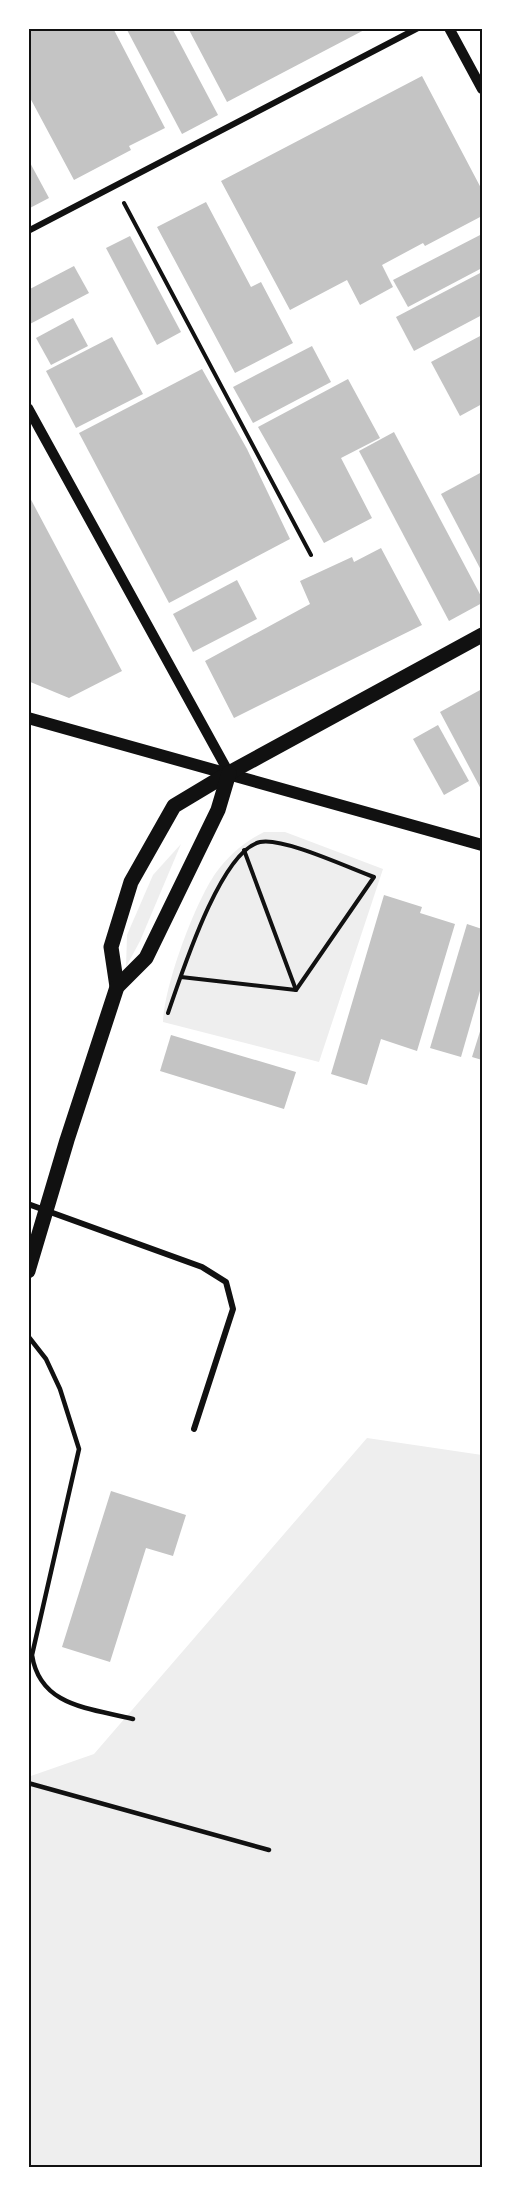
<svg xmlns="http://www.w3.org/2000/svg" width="511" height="2196" font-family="Helvetica,sans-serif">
	<rect width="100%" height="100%" fill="#fff"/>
	<g fill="#eee">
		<path d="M264 832H285L383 869 319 1062 163 1022C164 986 194 905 215 874 228 856 244 842 264 832Z"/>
		<path d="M181 844 140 941 126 967 127 935 153 875Z"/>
		<path d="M367 1438 482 1455V2167H29L28 1777 94 1754Z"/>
	</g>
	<g fill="#c4c4c4">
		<path d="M28 28H113L165 128 129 146 131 150 74 180 28 94Z"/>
		<path d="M126 28H172L218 115 182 134Z"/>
		<path d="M188 28H368L227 102Z"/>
		<path d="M422 76 482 190V216L425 246 423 243 382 265 393 287 360 305 347 280 290 310 221 181Z"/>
		<path d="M28 159 49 198 28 209Z"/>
		<path d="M206 202 251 287 261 282 293 343 235 373 157 227Z"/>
		<path d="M482 234V268L408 307 393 280Z"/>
		<path d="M130 236 181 332 157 345 106 248Z"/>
		<path d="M74 266 89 293 28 325V290Z"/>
		<path d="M482 272V315L414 351 396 317Z"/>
		<path d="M73 318 88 346 51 365 36 338Z"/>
		<path d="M482 335V404L460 416 431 362Z"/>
		<path d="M112 337 143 394 76 428 46 371Z"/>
		<path d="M312 346 331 382 253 423 233 387Z"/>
		<path d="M202 369 247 449 290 539 169 603 79 433Z"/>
		<path d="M348 379 380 438 341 458 372 518 324 543 258 427Z"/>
		<path d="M394 432 482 598V603L449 621 359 451Z"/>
		<path d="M482 472V572L441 494Z"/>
		<path d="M28 494 122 671 69 698 28 681Z"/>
		<path d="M381 548 422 625 234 718 205 661 310 604 300 581 352 557 354 562Z"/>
		<path d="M237 580 257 619 193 652 173 614Z"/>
		<path d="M482 689V791L440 712Z"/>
		<path d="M438 725 469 781 444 795 413 739Z"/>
		<path d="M384 895 422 907 420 913 455 924 417 1051 381 1039 367 1085 331 1074Z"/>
		<path d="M467 924 482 929V984L461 1057 430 1048Z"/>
		<path d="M482 1025V1060L472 1057Z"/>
		<path d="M171 1035 296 1072 284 1109 160 1071Z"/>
		<path d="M111 1491 186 1515 173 1556 146 1548 110 1662 62 1647Z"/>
	</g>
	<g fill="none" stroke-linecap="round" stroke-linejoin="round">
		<g stroke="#111" stroke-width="4">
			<path d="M124 203 311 555"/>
			<path d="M244 850 296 990"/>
			<path d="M168 1013C181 976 220 851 260 842 283 837 349 868 374 877L296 990 181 977"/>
		</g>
		<g stroke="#111" stroke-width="4.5">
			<path d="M28 1336 46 1359 60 1389 79 1449 32 1655C40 1707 90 1708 133 1719"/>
			<path d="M28 1783 269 1850"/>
		</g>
		<g stroke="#111" stroke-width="6">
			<path d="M28 231 418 28"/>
			<path d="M28 1204 202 1267 226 1282 233 1309 194 1429"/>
		</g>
		<g stroke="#111" stroke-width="10">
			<path d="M449 28 482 89"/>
			<path d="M28 408 229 773"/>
		</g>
		<path stroke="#111" stroke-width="12" d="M28 718 482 845"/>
		<g stroke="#111" stroke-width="15">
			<path d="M117 987 111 947 131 882 174 806 229 773 482 635"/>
			<path d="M28 1271 67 1140 117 987 146 958 218 810 229 773"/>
		</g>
	</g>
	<rect width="511" height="2196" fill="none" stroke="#ffffff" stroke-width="60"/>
	<rect x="30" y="30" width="451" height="2136" fill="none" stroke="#111" stroke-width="2"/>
</svg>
